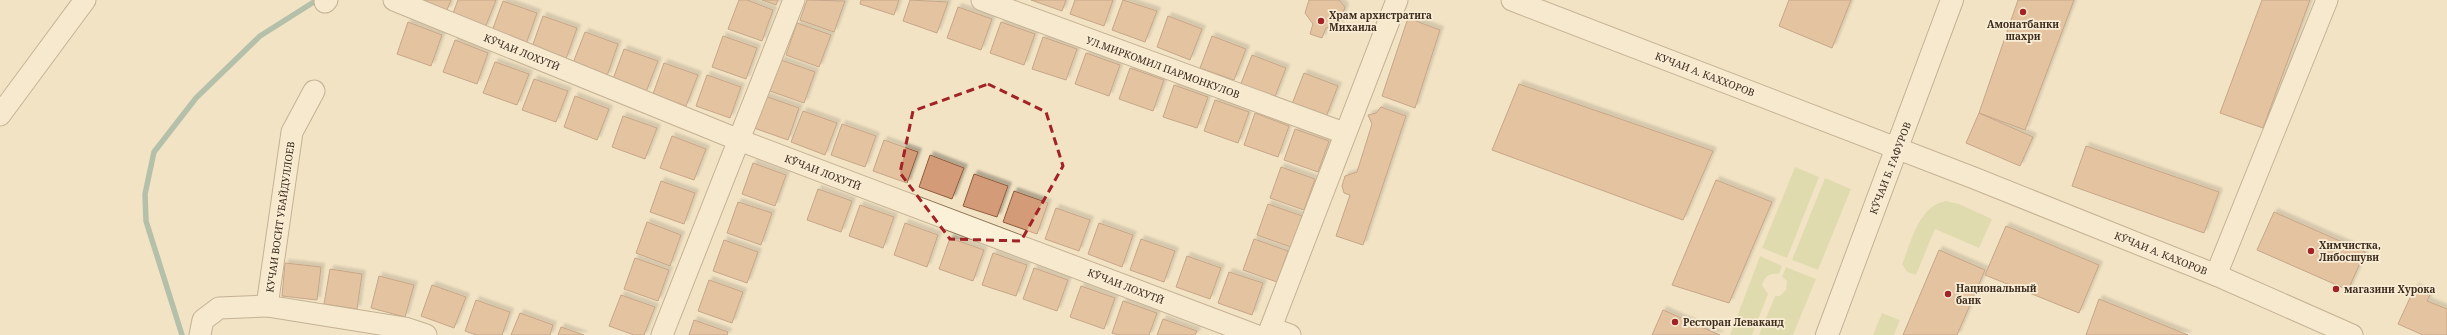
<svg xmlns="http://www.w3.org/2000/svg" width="2447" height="335" font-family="'Noto Serif',serif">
	<defs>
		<filter id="shadow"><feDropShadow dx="3.5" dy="-3.5" stdDeviation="1" flood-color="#0004"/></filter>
	</defs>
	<rect width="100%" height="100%" fill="#f2e3c4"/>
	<g fill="#cbd196">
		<path d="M1795 167 1819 177 1787 258 1762 248Z"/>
		<path d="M1825 178 1851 189 1818 270 1792 260Z"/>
		<path d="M1946 201 1959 204 1992 219 1979 248 1935 229 1916 275 1907 272 1902 264C1912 241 1918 206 1946 201Z"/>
		<path d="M1760 256 1782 266 1779 274C1769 273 1765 276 1762 285L1768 294 1752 335H1730Z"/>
		<path d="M1786 267 1816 279 1793 335H1759L1775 296H1780L1786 290 1787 281 1782 277Z"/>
		<path d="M1882 313 1900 320 1894 335H1873Z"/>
	</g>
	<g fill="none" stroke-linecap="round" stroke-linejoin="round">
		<path stroke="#6b9489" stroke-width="5.5" d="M182 335 146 221 145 194 154 152 196 98 260 36 317 0"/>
	</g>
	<g fill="#d39b77" stroke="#8f5c3c" filter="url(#shadow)">
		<path d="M421 0H451L447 10Z"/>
		<path d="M458 0H496L485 28 452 16Z"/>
		<path d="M739 0H747L773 10 762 41 728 29Z"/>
		<path d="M762 0H778L776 5Z"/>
		<path d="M807 0 845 1 834 32 800 20Z"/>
		<path d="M861 0H899L894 15 860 4Z"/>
		<path d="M910 0 948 2 937 33 903 21Z"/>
		<path d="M1031 0H1066L1062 11Z"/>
		<path d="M1075 0H1113L1104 26 1070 14Z"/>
		<path d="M1123 0 1157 11 1145 42 1112 30Z"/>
		<path d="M1309 0H1339L1345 7 1339 25 1326 28 1322 38 1310 34 1313 24 1305 13Z"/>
		<path d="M1789 0H1851L1832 48 1779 26Z"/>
		<path d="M2018 0H2074L2025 130 1979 113Z"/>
		<path d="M2262 0H2310L2263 128 2220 113Z"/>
		<path d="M503 1 537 13 526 44 492 31Z"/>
		<path d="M958 7 992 19 981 50 947 38Z"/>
		<path d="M543 16 577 28 566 59 532 47Z"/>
		<path d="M1168 16 1202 29 1190 60 1157 47Z"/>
		<path d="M1408 18 1440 30 1415 108 1382 96Z"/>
		<path d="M408 22 442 35 431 66 397 54Z"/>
		<path d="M1001 22 1035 34 1024 65 990 53Z"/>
		<path d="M797 23 831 35 819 67 786 55Z"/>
		<path d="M585 32 618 44 607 76 573 63Z"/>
		<path d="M723 36 757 48 746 79 712 67Z"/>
		<path d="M1212 36 1246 49 1234 80 1200 68Z"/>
		<path d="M1043 37 1077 49 1066 80 1032 69Z"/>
		<path d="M455 40 488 53 477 84 443 72Z"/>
		<path d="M624 49 658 61 646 92 613 79Z"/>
		<path d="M1086 53 1120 65 1109 96 1075 84Z"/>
		<path d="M1252 55 1286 68 1274 99 1240 86Z"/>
		<path d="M781 60 815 72 804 103 770 91Z"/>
		<path d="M495 62 529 74 517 105 483 93Z"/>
		<path d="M664 63 698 75 686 106 653 94Z"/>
		<path d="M1130 68 1164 80 1153 111 1119 99Z"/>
		<path d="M1304 73 1338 86 1326 117 1292 104Z"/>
		<path d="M707 75 741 87 730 118 696 106Z"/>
		<path d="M534 79 568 91 556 122 522 110Z"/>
		<path d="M1519 84 1713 151 1683 220 1492 150Z"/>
		<path d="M1174 85 1208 97 1197 128 1163 117Z"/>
		<path d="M575 96 609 109 597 140 564 127Z"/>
		<path d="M765 96 799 108 788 140 754 128Z"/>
		<path d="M1215 100 1249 112 1238 143 1204 131Z"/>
		<path d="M1381 107 1406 116 1363 245 1336 236 1350 195 1344 193 1342 186 1345 176 1357 172 1372 124 1368 115 1376 113Z"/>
		<path d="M803 111 837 123 825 155 791 142Z"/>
		<path d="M1255 113 1289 126 1278 157 1244 145Z"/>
		<path d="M1979 113 2033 137 2020 166 1966 143Z"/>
		<path d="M623 116 657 128 645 159 612 147Z"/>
		<path d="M842 124 876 136 865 167 831 155Z"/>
		<path d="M1295 129 1329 141 1318 172 1284 160Z"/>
		<path d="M672 136 706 149 694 180 660 168Z"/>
		<path d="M884 140 918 152 907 183 873 171Z"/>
		<path d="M2086 146 2219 192 2204 233 2072 186Z"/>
		<path d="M930 155 964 168 952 199 919 187Z"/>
		<path d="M753 163 786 175 775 206 742 194Z"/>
		<path d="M1281 167 1315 179 1304 210 1270 198Z"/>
		<path d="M974 174 1008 186 997 217 963 206Z"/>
		<path d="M1716 180 1772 202 1729 303 1672 285Z"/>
		<path d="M661 181 695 193 684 224 650 212Z"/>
		<path d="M818 189 852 201 841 232 807 220Z"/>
		<path d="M1014 191 1048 203 1037 234 1003 222Z"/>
		<path d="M738 202 772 213 761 245 727 233Z"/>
		<path d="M1268 204 1302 216 1291 247 1257 235Z"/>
		<path d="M860 205 894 217 883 248 849 236Z"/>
		<path d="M1056 208 1090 220 1079 251 1045 239Z"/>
		<path d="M2274 212 2365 252 2348 290 2257 250Z"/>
		<path d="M647 222 681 235 670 266 636 253Z"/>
		<path d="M905 223 938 235 927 267 894 255Z"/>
		<path d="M1099 223 1133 235 1122 267 1088 254Z"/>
		<path d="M2006 226 2099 265 2079 313 1985 275Z"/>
		<path d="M950 238 984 250 973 281 939 269Z"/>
		<path d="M1141 239 1175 251 1164 282 1130 270Z"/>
		<path d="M1254 239 1288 251 1277 282 1243 270Z"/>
		<path d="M724 240 758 252 747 283 713 271Z"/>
		<path d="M1939 250 1985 270 1957 335H1903Z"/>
		<path d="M993 253 1027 265 1016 296 982 285Z"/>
		<path d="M1187 256 1221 268 1210 299 1176 287Z"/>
		<path d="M635 258 669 270 658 301 624 289Z"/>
		<path d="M285 263 321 267 317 300 282 296Z"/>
		<path d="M1034 268 1068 280 1057 311 1023 299Z"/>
		<path d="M330 269 362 274 357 309 324 304Z"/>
		<path d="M1229 272 1263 283 1252 315 1218 303Z"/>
		<path d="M379 276 414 285 405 317 371 308Z"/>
		<path d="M709 280 743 292 732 323 698 311Z"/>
		<path d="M432 285 466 297 454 328 421 316Z"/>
		<path d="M1081 286 1115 298 1104 329 1070 317Z"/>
		<path d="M2415 287 2430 295 2427 301 2447 309V335H2423L2398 324Z"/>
		<path d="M621 295 655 307 644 335H634L609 326Z"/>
		<path d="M2099 299 2188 335H2086Z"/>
		<path d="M476 300 510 312 502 335H476L465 331Z"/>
		<path d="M1123 301 1157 313 1149 335H1118L1112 333Z"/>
		<path d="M1663 310 1720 335H1652Z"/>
		<path d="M520 313 553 325 550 335H511Z"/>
		<path d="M1163 319 1197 331 1195 335H1157Z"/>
		<path d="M694 320 728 332 727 335H689Z"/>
		<path d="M561 327 584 335H558Z"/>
	</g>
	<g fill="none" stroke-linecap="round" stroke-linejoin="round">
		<g stroke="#8e7458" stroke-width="23">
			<g id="minor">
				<path d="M394 0 739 140 1255 335"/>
				<path d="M982 0 1344 133"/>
				<path d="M1512 0 1974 178 2216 275 2327 0"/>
				<path d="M325 2 327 0"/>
				<path d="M314 91 292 132 267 306 405 328 426 335"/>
				<path d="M0 115 85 0"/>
				<path d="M2216 275 2352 335"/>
				<path d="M1271 328 1290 335"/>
				<path d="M200 335 203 320 219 308 267 306"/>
				<path d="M662 335 794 0"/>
				<path d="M1268 335 1397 0"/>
			</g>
		</g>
		<g stroke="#8e7458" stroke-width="24">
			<path id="tertiary" d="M1827 335 1952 0"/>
		</g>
		<use href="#minor" stroke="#fbf0d8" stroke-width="21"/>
		<use href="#tertiary" stroke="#fbf0d8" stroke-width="22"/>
	</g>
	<path d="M0 0H2447V335H0ZM988 84 1046 112 1063 166 1021 241 950 239 900 173 913 111Z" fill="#f2e3c4" fill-opacity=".55" fill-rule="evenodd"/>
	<path fill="none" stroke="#a22326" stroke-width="3" stroke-dasharray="8 5" stroke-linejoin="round" d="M988 84 1046 112 1063 166 1021 241 950 239 900 173 913 111Z"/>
	<g fill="#a22326" stroke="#f8edd4" stroke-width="1.5">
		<circle cx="2023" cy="12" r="4"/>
		<circle cx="1321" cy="21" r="4"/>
		<circle cx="2311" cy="251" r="4"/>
		<circle cx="2336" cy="289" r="4"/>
		<circle cx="1948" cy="294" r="4"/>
		<circle cx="1675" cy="322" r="4"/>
	</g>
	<g text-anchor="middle" stroke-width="3.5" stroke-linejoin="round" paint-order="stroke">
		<g font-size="10" font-weight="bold" fill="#3d2c1e" stroke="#f8edd4" text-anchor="start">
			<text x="1329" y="19">Храм архистратига<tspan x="1329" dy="12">Михаила</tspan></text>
			<text x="2023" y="28" text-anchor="middle">Амонатбанки<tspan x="2023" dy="12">шахри</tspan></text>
			<text x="2319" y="249">Химчистка,<tspan x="2319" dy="12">Либосшуви</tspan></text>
			<text x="1956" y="292">Национальный<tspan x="1956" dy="12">банк</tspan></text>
			<text x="2344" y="293">магазини Хурока</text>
			<text x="1683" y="326">Ресторан Леваканд</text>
		</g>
		<g font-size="10" fill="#3d2c1e" stroke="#f8edd4">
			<text transform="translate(522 52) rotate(22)" y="4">КӮЧАИ ЛОХУТӢ</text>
			<text transform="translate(1163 67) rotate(20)" y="4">УЛ.МИРКОМИЛ ПАРМОНКУЛОВ</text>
			<text transform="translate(1705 74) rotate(21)" y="4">КУЧАИ А. КАХХОРОВ</text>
			<text transform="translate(1890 168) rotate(-69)" y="4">КӮЧАИ Б. ҒАФУРОВ</text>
			<text transform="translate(823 172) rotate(21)" y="4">КӮЧАИ ЛОХУТӢ</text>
			<text transform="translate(280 217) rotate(-82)" y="4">КУЧАИ ВОСИТ УБАЙДУЛЛОЕВ</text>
			<text transform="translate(2161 253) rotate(22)" y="4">КӮЧАИ А. КАХОРОВ</text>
			<text transform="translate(1126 286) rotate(21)" y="4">КӮЧАИ ЛОХУТӢ</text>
		</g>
	</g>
</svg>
